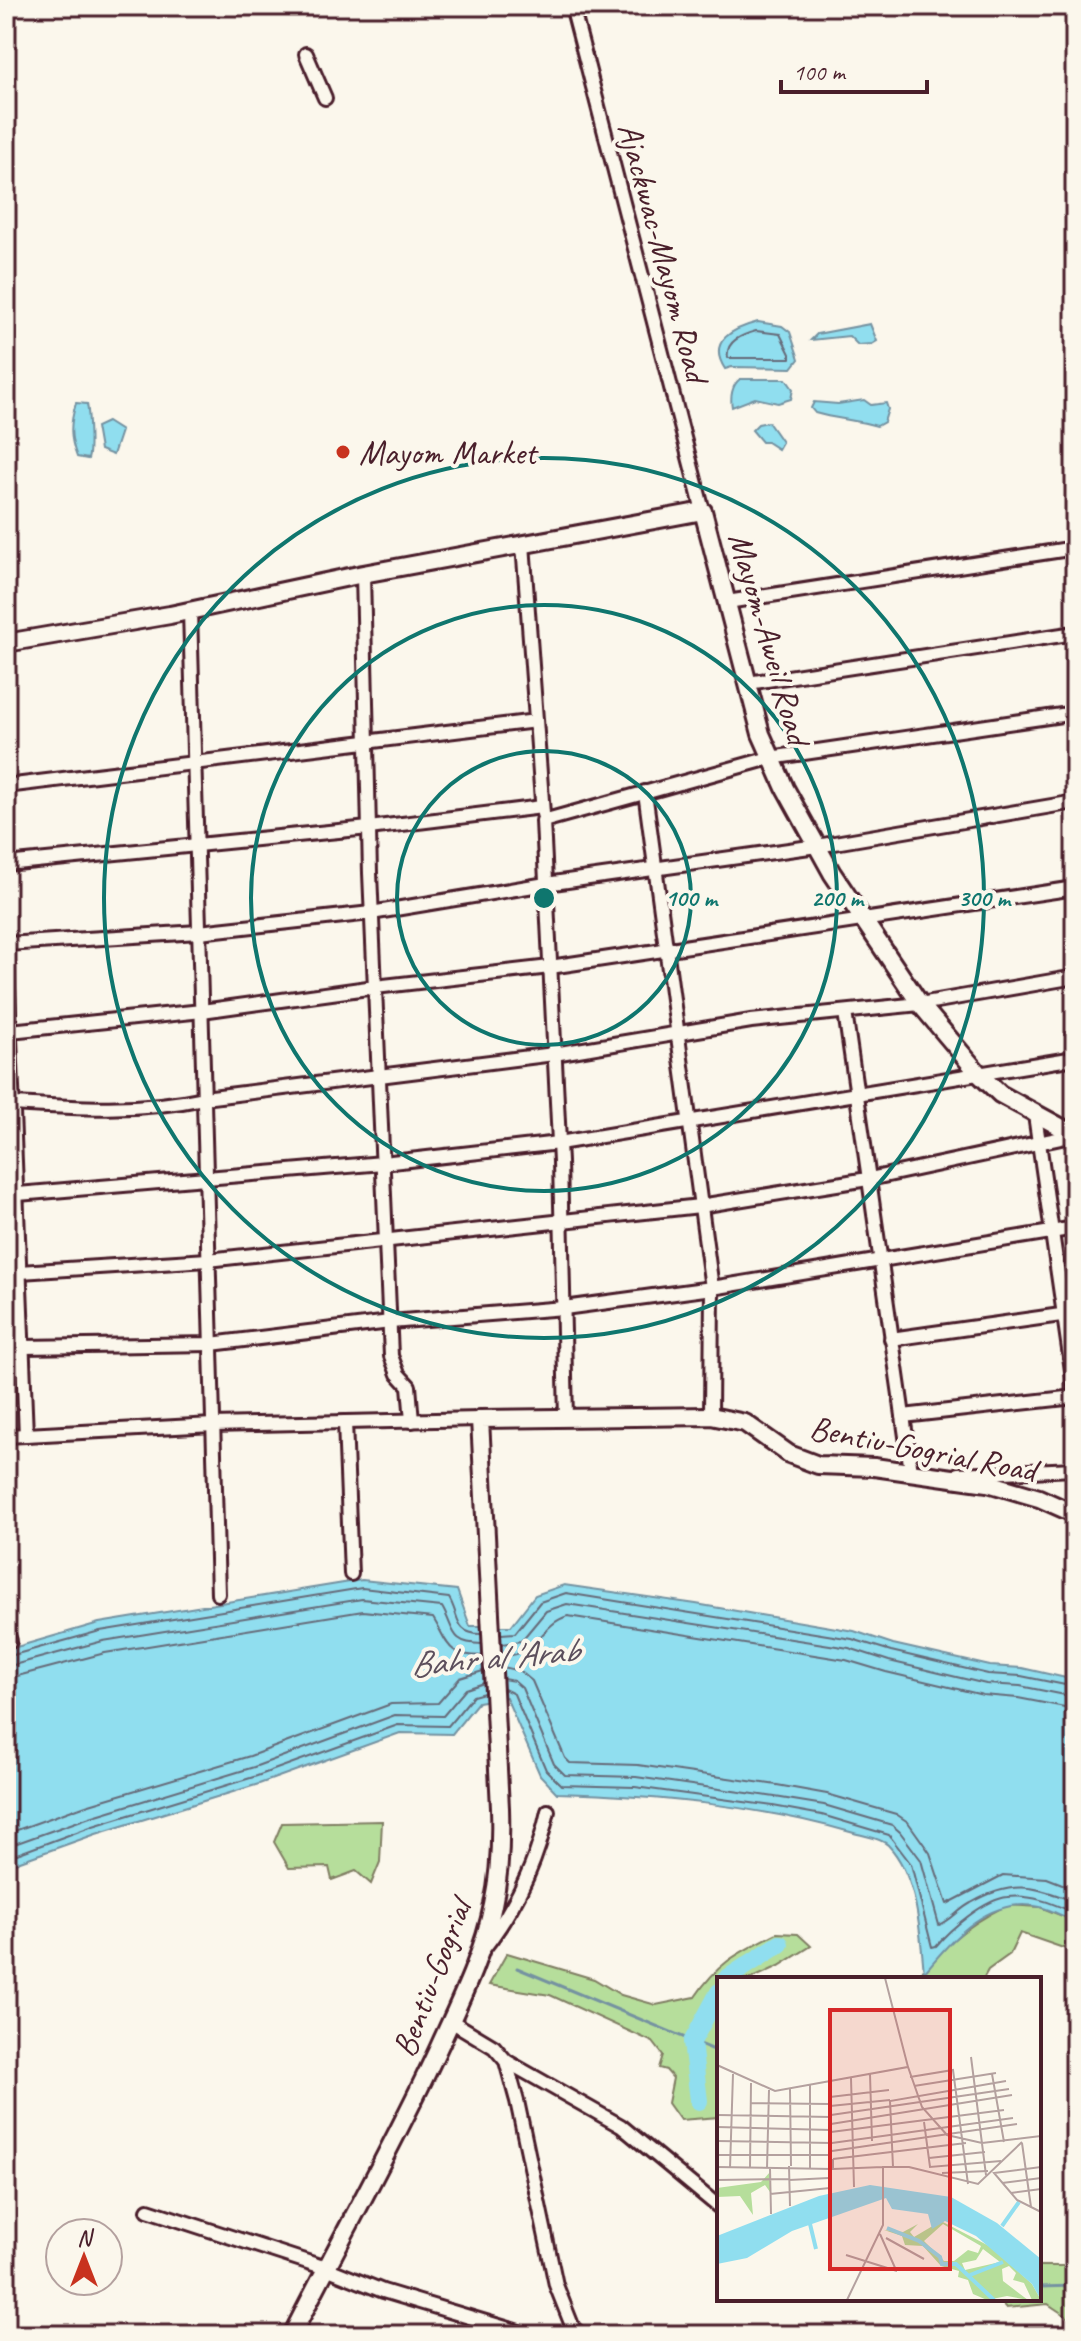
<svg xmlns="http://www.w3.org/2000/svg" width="1081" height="2341" font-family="Caveat,sans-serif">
	<rect width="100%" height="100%" fill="#fbf7ec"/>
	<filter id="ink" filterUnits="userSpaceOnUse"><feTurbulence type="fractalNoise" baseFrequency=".0125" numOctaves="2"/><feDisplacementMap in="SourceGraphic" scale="16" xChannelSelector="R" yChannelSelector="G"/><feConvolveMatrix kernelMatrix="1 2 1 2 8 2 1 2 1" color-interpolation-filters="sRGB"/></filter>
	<g filter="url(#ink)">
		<g fill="#b6de9b" stroke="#807e63" stroke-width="2">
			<path d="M382 1821 380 1862 371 1884 356 1871 332 1880 329 1867 289 1868 274 1842 282 1823Z"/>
			<path d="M1007 1905 1040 1907 1075 1921V1952L1020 1933 1010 1954 988 1970 983 1979H910C930 1970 937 1953 953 1940 970 1925 987 1915 1007 1905Z"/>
			<path d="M777 1933 798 1934 811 1946 779 1966 751 1979H719V2117L680 2120 668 2103 673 2078 666 2070 659 2068 663 2055 653 2042 550 1995 489 1985 507 1953 594 1979 621 1995 656 2005 695 1997C720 1960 739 1953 777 1933Z"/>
			<path d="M1039 2266H1075V2322L1048 2304 1006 2308 998 2299H1039Z"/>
		</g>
		<g fill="#90deef" stroke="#7492a1" stroke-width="2">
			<path d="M758 322 782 326 790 332 799 359 792 368 732 367 725 369C706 340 735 328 758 322Z"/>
			<path d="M870 324 877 341 872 344 858 345 849 336 811 340 817 334Z"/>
			<path d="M740 379H786L793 389 791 399 778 403 755 398 732 407C730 397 732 385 740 379Z"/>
			<path d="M864 400 871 405 886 403 888 409 884 422 877 426C856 420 835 419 815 413L811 408 814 402 838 404Z"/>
			<path d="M76 403 87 404C89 414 91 451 88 459L77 457C69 437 70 423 76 403Z"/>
			<path d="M107 422 121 431 113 455 100 450 96 427Z"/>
			<path d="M768 422 782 442 778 449 767 442H762L752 430 758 424Z"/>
			<path d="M362 1580 457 1590 470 1626H511L535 1595 564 1585 696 1604 854 1631 893 1644 990 1666 1022 1668 1075 1680V1921C1064 1917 1052 1910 1040 1907 990 1895 953 1938 924 1973 920 1932 918 1877 888 1845 881 1838 864 1836 854 1833 759 1805 656 1796 557 1793L540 1775 506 1697 478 1702 452 1734 400 1733 259 1784 96 1834 6 1866V1650L99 1623Z"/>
		</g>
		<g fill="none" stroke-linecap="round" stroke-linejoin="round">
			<g stroke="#666b79" stroke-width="2">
				<path d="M756 331 780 334 790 354V358H728C725 341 742 335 756 331Z"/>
				<path d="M501 1634 515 1633 540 1602 566 1593 852 1639 891 1651 988 1674 1021 1676 1075 1687"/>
				<path d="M502 1644 521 1641 546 1611 567 1604 849 1648 889 1661 986 1684 1020 1686 1075 1697"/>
				<path d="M502 1656C540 1656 538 1625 568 1616L846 1660 886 1672 983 1695 1018 1698 1075 1709"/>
				<path d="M6 1657 100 1631 362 1588 449 1598C460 1616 454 1634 481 1634"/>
				<path d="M6 1667 103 1641 362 1599 442 1607C455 1629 449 1644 482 1644"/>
				<path d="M503 1667 520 1671 532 1681 565 1758 570 1763 638 1765 777 1785 827 1794 896 1814 908 1822 930 1853 947 1904 1003 1875 1047 1878 1075 1889"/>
				<path d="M6 1679 105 1653 363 1611 433 1618C449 1644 446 1656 482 1656"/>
				<path d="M503 1679 514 1681 522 1688 554 1764 565 1775 636 1777 775 1797 824 1805 892 1825 900 1832 921 1860 939 1925C951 1921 959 1909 971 1903 1011 1880 1033 1885 1075 1902"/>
				<path d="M504 1689 514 1694 546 1770 561 1785 635 1787 773 1806 822 1815 889 1835 911 1864 932 1947 936 1946C950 1929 985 1899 1008 1897 1032 1894 1054 1904 1075 1913"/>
				<path d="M6 1834 86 1805 250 1756 391 1704 438 1703 460 1678 483 1671"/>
				<path d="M6 1847 90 1817 254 1767 395 1715 443 1716 466 1689 484 1683"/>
				<path d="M6 1858 93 1826 257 1776 398 1725 448 1726 473 1696 484 1693"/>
			</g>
			<g stroke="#7492a1" stroke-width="3">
				<path d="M517 1968 719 2052"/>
				<path d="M1039 2287 1075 2286"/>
			</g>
			<g stroke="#90deef" stroke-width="18">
				<path d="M726 1979 780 1944"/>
				<path d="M699 2101 692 2042 719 1992"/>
			</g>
			<g stroke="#4a1f2b" stroke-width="18">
				<g id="minor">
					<path d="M572 6 703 511"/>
					<path d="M306 54 325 98"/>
					<path d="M523 544 543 814"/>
					<path d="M363 574 370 873 391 1356 398 1374 409 1386 412 1421"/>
					<path d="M727 602 1075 548"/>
					<path d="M190 611 218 1594"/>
					<path d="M748 683 1075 633"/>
					<path d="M6 786 536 721"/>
					<path d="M645 792 712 1288 711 1416"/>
					<path d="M6 864 369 828 542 807"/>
					<path d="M6 938 26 1435 213 1425 480 1419"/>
					<path d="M6 944 199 932 371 913 546 884 817 846 1075 802"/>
					<path d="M845 1012 903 1416 1075 1397"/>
					<path d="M10 1031 202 1011 375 987 550 967 1075 888"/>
					<path d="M13 1104C77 1108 140 1112 204 1098L554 1054 751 1021 920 1004 1075 977"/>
					<path d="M1035 1115 1075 1391"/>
					<path d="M6 1195 383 1163 559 1143 1075 1058"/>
					<path d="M20 1272 208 1260 700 1206 874 1178 1075 1135"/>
					<path d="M891 1339 1075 1313"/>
					<path d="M23 1347 211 1344 390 1322 564 1308 712 1288 1075 1228"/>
					<path d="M903 1416 911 1471"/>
					<path d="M566 1418 560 1162 543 821 770 758 1075 713"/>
					<path d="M345 1422 351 1574"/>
					<path d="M6 1436 26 1435"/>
					<path d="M958 1474 1075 1469"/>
					<path d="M6 1629 10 1641"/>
					<path d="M484 1948C516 1907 537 1863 548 1811"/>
					<path d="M451 2021 494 2047 506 2061 517 2101 556 2285 573 2328 581 2335"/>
					<path d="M506 2061 621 2126 719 2207"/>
					<path d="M148 2210 326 2268 383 2291 529 2335"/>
				</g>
			</g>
			<g stroke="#4a1f2b" stroke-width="22">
				<g id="major">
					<path d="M6 643 170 615 363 574 703 511 761 734 785 788 832 873 920 1004 979 1074 1000 1094 1075 1135"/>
					<path d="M292 2335C340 2239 394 2145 439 2047 460 2001 483 1955 493 1905 500 1873 501 1840 500 1808L480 1419 711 1416 745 1423 789 1454 818 1465 874 1467 988 1483 1039 1498 1075 1514"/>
				</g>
			</g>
			<use href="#minor" stroke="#fbf7ec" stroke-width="12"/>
			<use href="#major" stroke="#fbf7ec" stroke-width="16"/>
		</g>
	</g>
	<g fill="none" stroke="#0f766e" stroke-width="4">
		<circle cx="544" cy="898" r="147"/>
		<circle cx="544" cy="898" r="293"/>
		<circle cx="544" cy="898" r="440"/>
	</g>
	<circle fill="#c8321e" stroke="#fbf7ec" stroke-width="3" cx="343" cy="452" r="8"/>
	<g text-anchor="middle" stroke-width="8" stroke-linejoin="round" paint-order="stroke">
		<g font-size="34" fill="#4a1f2b" stroke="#fbf7ec">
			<text transform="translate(664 252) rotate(75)" y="12">Ajackwac-Mayom Road</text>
			<text transform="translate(770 638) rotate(74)" y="12">Mayom-Aweil Road</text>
			<text transform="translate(923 1448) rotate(11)" y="12">Bentiu-Gogrial Road</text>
			<text transform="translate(431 1978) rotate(-69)" y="12">Bentiu-Gogrial</text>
		</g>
		<g font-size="34" fill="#4a1f2b" stroke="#fbf7ec" text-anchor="start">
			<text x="359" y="464">Mayom Market</text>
		</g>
		<g font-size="36" font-style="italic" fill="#5c4f5c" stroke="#fbf7ec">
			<text transform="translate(494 1656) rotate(-5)" y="13">Bahr al 'Arab</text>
		</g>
	</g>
	<g transform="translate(717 1977)">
		<rect width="324" height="324" fill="#fbf7ec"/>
		<path d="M53 195V215L48 208 34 216 36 238 23 219 0 220V211L44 205ZM224 244 274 270 315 307 324 323H315L307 306 296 303 299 296 292 289 285 292 286 304 311 323 290 319 270 323 256 317 251 303 241 300 242 294 224 289 206 269 188 268 185 259 167 253 186 255 201 247 193 255 197 260ZM226 247 264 269 261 276 251 273 237 284H227L207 264ZM266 272 283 285 248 293 245 286 259 283Z" fill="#b6de9b" fill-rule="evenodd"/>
		<path d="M153 208 234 220 280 246 324 282V323L315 307 259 259 228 244 215 252 211 237 175 232 169 221 75 254 30 281 0 287V259L102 219Z" fill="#90deef"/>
		<path fill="none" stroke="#90deef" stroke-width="4" d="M93 247 99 272M285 249 302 225M170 251 202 264 223 280 225 287H239L277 323M253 298 286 285"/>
		<path fill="none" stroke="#b4a19f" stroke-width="2" d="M168 1 191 90M254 80 269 198M0 88 58 114 191 90 205 130 230 158 265 166 324 159M153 97 155 164M275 97 287 165M193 100 236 93 251 207M134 101 137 210M112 105 114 140M197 109 279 96M73 112 74 189M113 120 172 113M34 126 113 127M113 129 173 123M0 138 114 140M114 138 292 112M207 145 213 190 284 184M114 147 295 118M0 150 114 153M114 155 287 133M0 164 115 166 296 141M305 166 314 230M115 174 300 147M0 178H115M212 181 268 175M116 182 249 166M116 182V192L166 190M72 189 73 229M0 190 116 192M176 190 173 124 289 104M324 190 277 196 300 223 324 235M13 191 16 97M33 191 34 106M50 191 52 113M53 191 54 237M93 191V108M225 196 271 194M0 203 72 202M72 203 112 201M285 206 324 201M294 216 324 212M53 217 113 211M163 257 179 293M169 261 207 282M129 278 180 294M130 323 166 248V190H192L261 207 305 165"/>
		<path fill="#d62828" fill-opacity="0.15" stroke="#d62828" stroke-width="4" d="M113 33H233V292H113Z"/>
		<rect width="324" height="324" fill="none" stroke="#4a1f2b" stroke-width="4"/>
	</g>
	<circle cx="544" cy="898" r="12" fill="#0f766e" stroke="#fbf7ec" stroke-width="4"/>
	<g font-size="24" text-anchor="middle" font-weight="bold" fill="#0f766e" stroke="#fbf7ec" stroke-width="8" stroke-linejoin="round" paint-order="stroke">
		<text x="691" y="906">100 m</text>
		<text x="837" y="906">200 m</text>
		<text x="984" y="906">300 m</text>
	</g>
	<rect width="1081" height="2341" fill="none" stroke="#fbf7ec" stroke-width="32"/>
	<rect x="16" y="16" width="1049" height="2309" fill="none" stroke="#4a1f2b" stroke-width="3" filter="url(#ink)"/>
	<g transform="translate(84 2257)"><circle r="38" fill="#fbf7ec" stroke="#b4a19f" stroke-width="2"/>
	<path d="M0-6L14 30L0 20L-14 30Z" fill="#c8321e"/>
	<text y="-12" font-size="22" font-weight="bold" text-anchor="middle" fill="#4a1f2b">N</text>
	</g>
	<path d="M781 80v12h146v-12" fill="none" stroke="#4a1f2b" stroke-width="4"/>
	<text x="793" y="80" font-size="24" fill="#4a1f2b" stroke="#fbf7ec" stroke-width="6" paint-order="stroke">100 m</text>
</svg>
